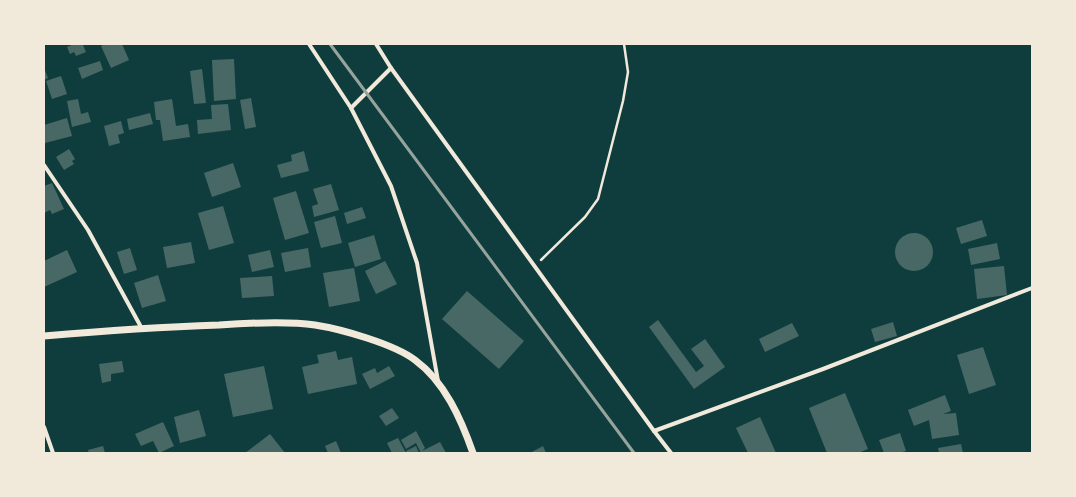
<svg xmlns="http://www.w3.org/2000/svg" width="1076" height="497" font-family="Cabin,sans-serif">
	<rect width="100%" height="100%" fill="#0f3d3e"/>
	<g fill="#486865">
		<path d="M74 44H86L83 45 86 52 76 56 74 52 70 54 67 47Z"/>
		<path d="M105 44H122L129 60 111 68 101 46Z"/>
		<path d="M234 59 236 99 214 101 212 60Z"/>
		<path d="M100 61 103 70 82 79 78 68Z"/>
		<path d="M44 68 48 78 44 80Z"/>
		<path d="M202 69 206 103 194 104 190 71Z"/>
		<path d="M61 76 67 94 52 99 46 81Z"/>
		<path d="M251 98 256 127 245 129 240 100Z"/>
		<path d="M78 99 81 114 88 112 91 122 72 127 67 101Z"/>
		<path d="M172 99 176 126 188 124 190 137 163 141 160 120H156L154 102Z"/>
		<path d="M228 104 231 130 198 134 197 120 212 119 211 105Z"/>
		<path d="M150 113 153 124 129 130 127 119Z"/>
		<path d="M67 118 72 136 45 143 44 125Z"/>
		<path d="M121 121 124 133 118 135 120 143 109 146 104 126Z"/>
		<path d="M69 149 75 159 72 161 74 164 64 170 56 157Z"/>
		<path d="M304 151 309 171 281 178 277 165 292 161 291 155Z"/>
		<path d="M233 163 241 187 212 197 204 173Z"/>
		<path d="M52 183 64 209 52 214 50 210 44 213V186Z"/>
		<path d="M331 184 339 210 314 217 312 206 318 204 313 189Z"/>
		<path d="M296 191 309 233 285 240 273 198Z"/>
		<path d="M223 206 234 243 209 250 198 213Z"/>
		<path d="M362 207 366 218 347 224 344 213Z"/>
		<path d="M335 216 342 243 321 248 314 222Z"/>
		<path d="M982 220 987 236 961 244 956 228Z"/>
		<circle cx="914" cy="252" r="19"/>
		<path d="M374 235 381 259 355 267 348 243Z"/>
		<path d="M191 242 195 263 167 268 163 247Z"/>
		<path d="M997 243 1000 259 971 265 968 249Z"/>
		<path d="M130 248 137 270 124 274 117 252Z"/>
		<path d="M308 248 311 267 285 272 281 253Z"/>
		<path d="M67 250 77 272 44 287V261Z"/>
		<path d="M270 250 274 267 252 272 248 255Z"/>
		<path d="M385 261 397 284 376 294 365 271Z"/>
		<path d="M1004 266 1007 295 977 299 974 269Z"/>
		<path d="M354 268 360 301 329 307 323 273Z"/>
		<path d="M158 275 166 301 142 308 134 283Z"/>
		<path d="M272 276 274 296 242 298 240 278Z"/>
		<path d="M467 291 524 341 499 369 442 319Z"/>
		<path d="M658 320 696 372 704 366 691 349 705 339 725 367 694 389 649 327Z"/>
		<path d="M893 322 897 336 875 342 871 329Z"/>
		<path d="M792 323 799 336 765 352 759 339Z"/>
		<path d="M983 347 996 385 969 394 957 355Z"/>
		<path d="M336 351 338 360 352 357 357 384 308 394 302 367 319 363 317 355Z"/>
		<path d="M122 361 124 372 111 374V381L102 383 99 364Z"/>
		<path d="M264 366 273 409 233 417 224 374Z"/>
		<path d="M389 366 395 376 370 389 362 374 375 368 377 373Z"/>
		<path d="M845 393 868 449 858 453H827L809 408Z"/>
		<path d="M945 395 951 411 943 414 956 413 959 435 932 439 929 420 914 426 908 410Z"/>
		<path d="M392 408 399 418 386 426 379 416Z"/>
		<path d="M199 410 206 436 180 443 174 417Z"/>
		<path d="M760 417 776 453H748L736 428Z"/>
		<path d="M163 422 174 446 159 453 153 441 141 446 135 434Z"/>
		<path d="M416 431 425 448 422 451 440 442 446 453H421L416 443 406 449 401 440Z"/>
		<path d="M900 433 906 451 899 453H884L879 440Z"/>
		<path d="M270 434 285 453H245Z"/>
		<path d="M398 438 406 453H392L387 443Z"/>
		<path d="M336 441 341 453H328L325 446Z"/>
		<path d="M961 444 963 453H939L938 448Z"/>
		<path d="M103 446 105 453H89L88 450Z"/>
		<path d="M416 446 419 453H407L406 451Z"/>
		<path d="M543 446 546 453H530Z"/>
	</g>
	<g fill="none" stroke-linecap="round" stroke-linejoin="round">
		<path stroke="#f1e9da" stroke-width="2.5" d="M541 260 585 217 598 199 623 101 628 72 624 44"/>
		<g stroke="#f1e9da" stroke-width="4">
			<path d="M309 44 351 108 391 186 417 263 438 381"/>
			<path d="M376 44 391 68 654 431 671 453"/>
			<path d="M351 108 391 68"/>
			<path d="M44 165 88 230 141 327"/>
			<path d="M44 427 53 453"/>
			<path d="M654 431 823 369 1032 288"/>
		</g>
		<path stroke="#f1e9da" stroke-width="7" d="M44 336C102 331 160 327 219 325 248 323 287 321 315 325 341 329 394 344 415 360 445 382 461 419 473 453"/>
		<path stroke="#97a49c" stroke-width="3" d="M330 44 634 453"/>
	</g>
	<rect width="1076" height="497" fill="none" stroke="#f1e9da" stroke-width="90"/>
</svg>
